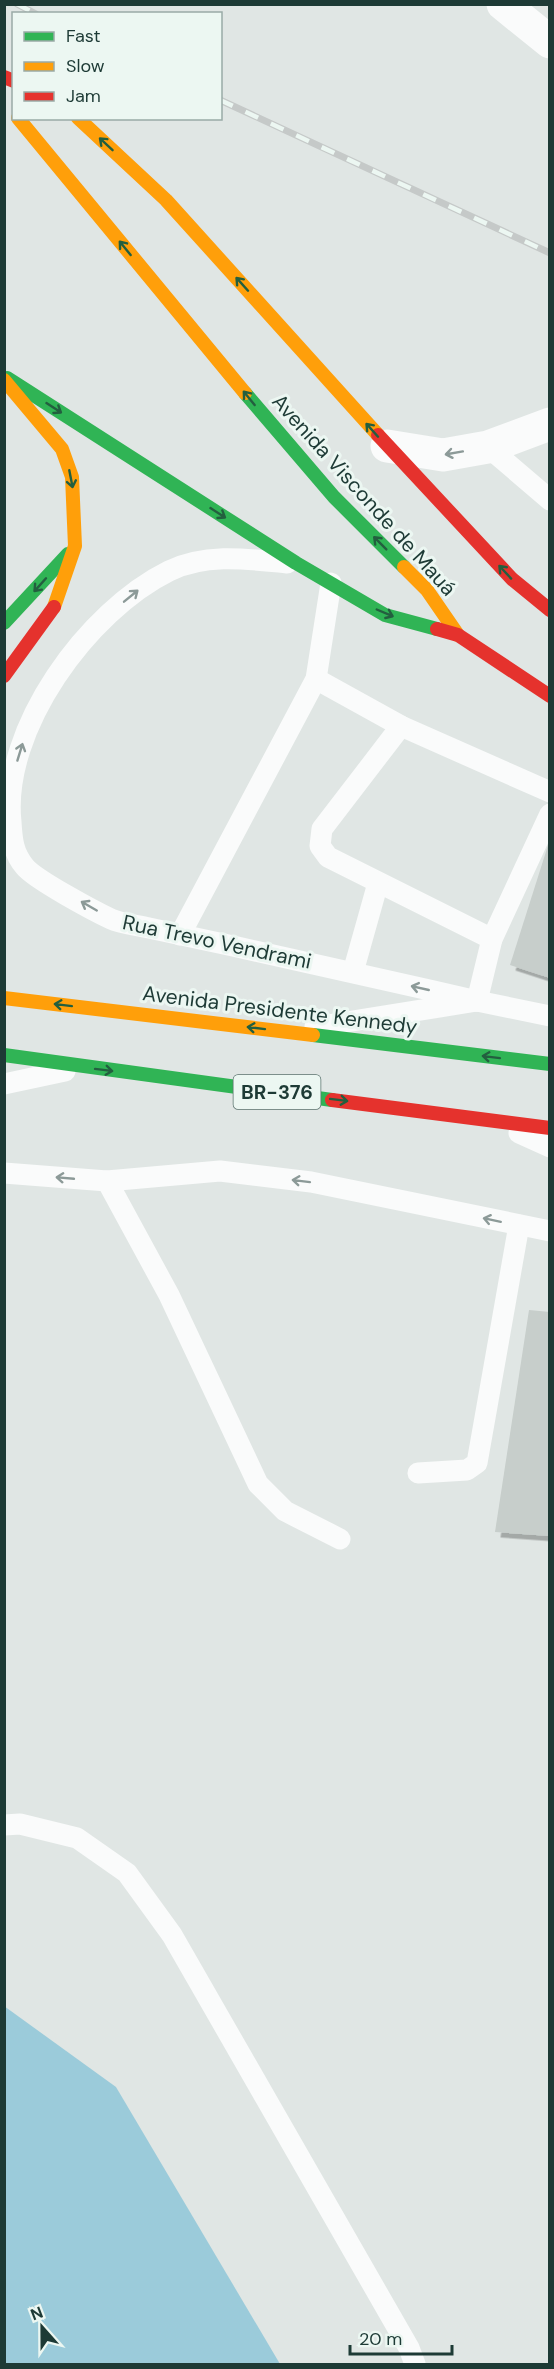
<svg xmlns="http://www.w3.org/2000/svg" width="554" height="2369" font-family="'DM Sans',sans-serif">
	<defs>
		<filter id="shadow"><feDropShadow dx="5.5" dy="5.5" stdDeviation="0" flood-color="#0004"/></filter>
	</defs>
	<rect width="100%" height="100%" fill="#e0e6e4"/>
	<path fill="#9bcbda" d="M4 2006 116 2087 280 2364H5Z"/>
	<g fill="#c7cecb" filter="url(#shadow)">
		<path d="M550 839V978L510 965Z"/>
		<path d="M529 1310 550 1312V1536L495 1532Z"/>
	</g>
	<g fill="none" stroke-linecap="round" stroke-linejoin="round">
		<g stroke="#fafbfb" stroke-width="21">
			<path d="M488 447 550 500"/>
			<path d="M287 563C248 559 206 553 169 571 88 611 1 729 11 822 12 839 13 853 25 867 36 880 94 911 111 919 122 924 137 925 149 928 177 934 205 940 233 946 315 964 396 982 477 1001"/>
			<path d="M316 679 401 726 550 792"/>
			<path d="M401 726 322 829 320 846 328 857 492 939"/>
			<path d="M180 935 316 679 331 583"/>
			<path d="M353 972 378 883"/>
			<path d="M477 1001 492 939 550 814"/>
			<path d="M315 1027 477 1001 550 1016"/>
			<path d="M4 1084 65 1071"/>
			<path d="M519 1133 550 1147"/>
			<path d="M4 1173 107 1181 220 1171 311 1182 550 1231"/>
			<path d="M107 1181 169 1295 258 1484 285 1511 340 1539"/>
			<path d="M418 1473 467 1470 477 1463 519 1225"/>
			<path d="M4 1825 20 1824 77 1838 127 1873 172 1935 409 2348 415 2364"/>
		</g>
		<g stroke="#fafbfb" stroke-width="33">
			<path d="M503 4 550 42"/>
			<path d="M387 446 443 455 488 447 550 424"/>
		</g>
		<g stroke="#30b455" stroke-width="14">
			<path d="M7 378 296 563 385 615 437 629"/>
			<path d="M245 393 334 497 404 567"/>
			<path d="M4 623 68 554"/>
			<path d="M313 1035 550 1064"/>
			<path d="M4 1055 332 1100"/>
		</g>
		<g stroke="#ff9f0a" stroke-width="14">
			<path d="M18 118 245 393"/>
			<path d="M78 118 166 200 378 435"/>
			<path d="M4 380 62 449 72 477 75 546 54 607"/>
			<path d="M404 567 427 590 458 635"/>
			<path d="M4 998 313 1035"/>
		</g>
		<g stroke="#e5322d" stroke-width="14">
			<path d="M4 77 14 81"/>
			<path d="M378 435 512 579 550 610"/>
			<path d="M437 629 458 635 550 696"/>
			<path d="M4 676 54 607"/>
			<path d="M332 1100 550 1128"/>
		</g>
		<g stroke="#c5c9c8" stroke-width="7">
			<g id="rail">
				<path d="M17 4 36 14"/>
				<path d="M220 100 550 253"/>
			</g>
		</g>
		<use href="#rail" stroke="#ecf7f2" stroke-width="4.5" stroke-dasharray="14" stroke-linecap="butt"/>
	</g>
	<defs><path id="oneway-shaft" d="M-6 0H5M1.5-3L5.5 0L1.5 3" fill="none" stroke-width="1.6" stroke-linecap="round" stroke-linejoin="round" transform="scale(1.5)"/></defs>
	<g stroke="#235f3f">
		<use href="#oneway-shaft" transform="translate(106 144) rotate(-137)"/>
		<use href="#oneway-shaft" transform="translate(125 248) rotate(-129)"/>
		<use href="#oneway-shaft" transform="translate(242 284) rotate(-132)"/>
		<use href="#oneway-shaft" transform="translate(249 398) rotate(-129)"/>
		<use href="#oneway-shaft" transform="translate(54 408) rotate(33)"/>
		<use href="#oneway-shaft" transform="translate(372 430) rotate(-132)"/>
		<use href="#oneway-shaft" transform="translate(71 479) rotate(79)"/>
		<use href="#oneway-shaft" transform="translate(218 513) rotate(33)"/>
		<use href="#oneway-shaft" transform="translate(380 543) rotate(-135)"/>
		<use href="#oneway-shaft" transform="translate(505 572) rotate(-133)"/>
		<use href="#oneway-shaft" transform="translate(40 585) rotate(132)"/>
		<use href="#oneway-shaft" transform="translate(385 613) rotate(23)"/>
		<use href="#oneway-shaft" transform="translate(63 1005) rotate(-173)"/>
		<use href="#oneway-shaft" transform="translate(256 1028) rotate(-173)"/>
		<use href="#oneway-shaft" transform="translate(491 1057) rotate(-173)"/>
		<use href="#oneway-shaft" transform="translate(104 1070) rotate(7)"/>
		<use href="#oneway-shaft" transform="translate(339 1100) rotate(7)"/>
	</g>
	<g stroke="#8c9a98">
		<use href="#oneway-shaft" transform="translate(454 453) rotate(170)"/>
		<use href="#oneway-shaft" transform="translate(131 596) rotate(-39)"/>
		<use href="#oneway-shaft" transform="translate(20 752) rotate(-73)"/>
		<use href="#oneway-shaft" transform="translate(89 906) rotate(-150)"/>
		<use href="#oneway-shaft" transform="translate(420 988) rotate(-167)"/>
		<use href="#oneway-shaft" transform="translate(65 1178) rotate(-175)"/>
		<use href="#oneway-shaft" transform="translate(301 1181) rotate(-173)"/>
		<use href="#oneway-shaft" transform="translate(492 1220) rotate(-168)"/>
	</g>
	<g text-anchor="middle" stroke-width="6" stroke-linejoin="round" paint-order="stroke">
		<rect fill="#ecf7f2" stroke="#5b736e" stroke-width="1.5" x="233.5" y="1075" width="87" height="34" rx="4.5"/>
		<g font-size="20" font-weight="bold" fill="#1d3a35">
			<text x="277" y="1099">BR-376</text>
		</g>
		<g font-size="21" fill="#1d3a35" stroke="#ecf7f2">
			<text transform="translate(364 495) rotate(48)" y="7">Avenida Visconde de Mauá</text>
			<text transform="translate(217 942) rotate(12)" y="7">Rua Trevo Vendrami</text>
			<text transform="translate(280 1010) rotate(7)" y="7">Avenida Presidente Kennedy</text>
		</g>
	</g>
	<rect width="554" height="2369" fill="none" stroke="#1d3a35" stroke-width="12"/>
	<rect x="12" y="12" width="210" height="108" fill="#ecf7f2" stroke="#99aba6" stroke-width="1.5"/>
	<rect x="24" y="32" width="30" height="9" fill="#30b455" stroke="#99aba6" stroke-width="1.5"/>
	<text x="66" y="42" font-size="18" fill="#1d3a35">Fast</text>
	<rect x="24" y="62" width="30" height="9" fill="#ff9f0a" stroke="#99aba6" stroke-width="1.5"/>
	<text x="66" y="72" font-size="18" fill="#1d3a35">Slow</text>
	<rect x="24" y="92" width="30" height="9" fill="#e5322d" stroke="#99aba6" stroke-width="1.5"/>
	<text x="66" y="102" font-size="18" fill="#1d3a35">Jam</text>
	<g transform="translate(42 2327) rotate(339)" stroke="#ecf7f2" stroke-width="4.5" paint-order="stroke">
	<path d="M0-4.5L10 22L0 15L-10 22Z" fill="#1d3a35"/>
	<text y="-9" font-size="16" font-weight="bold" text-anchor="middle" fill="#1d3a35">N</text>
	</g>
	<path d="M350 2345v9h102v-9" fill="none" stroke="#1d3a35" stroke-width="3"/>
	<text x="359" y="2345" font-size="18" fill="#1d3a35" stroke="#ecf7f2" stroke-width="4.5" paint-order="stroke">20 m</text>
</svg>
